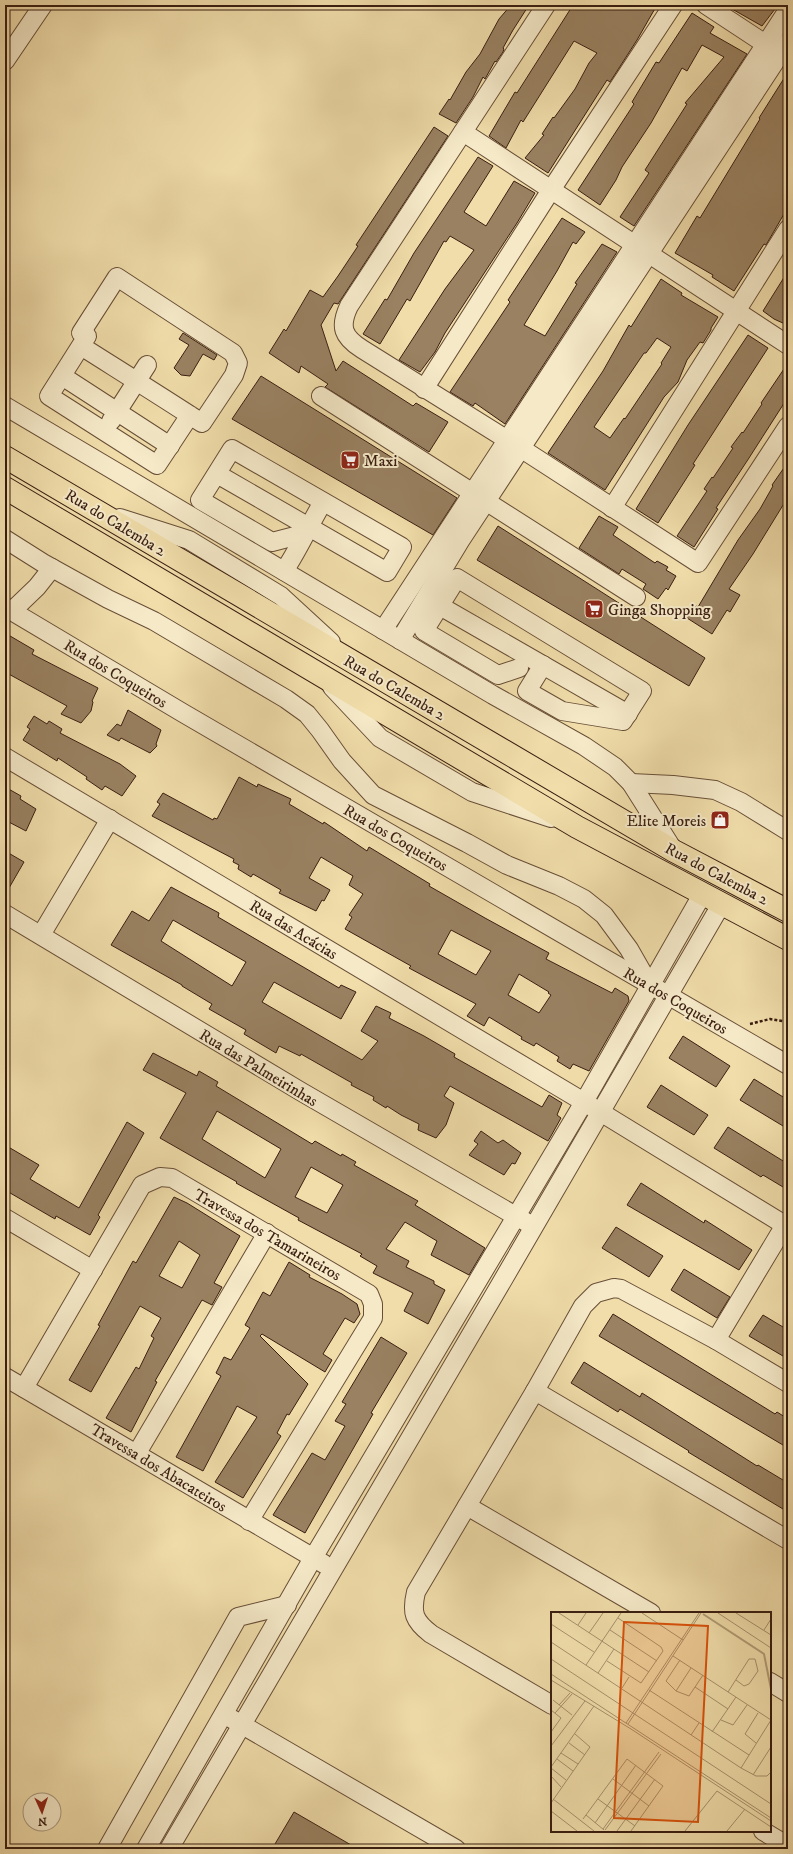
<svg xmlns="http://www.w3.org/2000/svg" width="793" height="1854" font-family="'IM FELL DW Pica',serif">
	<rect width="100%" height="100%" fill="#f0ddaa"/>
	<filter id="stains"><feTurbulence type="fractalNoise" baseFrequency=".005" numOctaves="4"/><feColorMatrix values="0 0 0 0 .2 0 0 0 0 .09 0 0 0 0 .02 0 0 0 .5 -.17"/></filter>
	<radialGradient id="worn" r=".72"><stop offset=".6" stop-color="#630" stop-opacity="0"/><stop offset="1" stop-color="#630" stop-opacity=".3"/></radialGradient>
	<g fill="#998161" stroke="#3a1e11" fill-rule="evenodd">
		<path d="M511 5H529L513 30 503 48 504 49 503 52 496 62 495 61 485 79 483 77 473 97 456 123 441 115 439 114 449 99 450 100 466 72 480 54 499 19Z"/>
		<path d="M573 5H657L637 40 610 82 607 80 548 173 525 158 544 135 542 134 553 117 554 118 575 89 589 63 597 53 574 41 523 122 521 120 506 148 489 136 515 92 517 93Z"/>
		<path d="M725 5H778L762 26Z"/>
		<path d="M692 13 714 27 710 33 747 54 634 226 620 217 649 173 645 170 687 104 685 103 724 57 702 45 687 71 682 68 651 123 622 167 616 180 600 205 578 190 634 104 632 102 656 62 659 63Z"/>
		<path d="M788 72V207L766 245 764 244 734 291 712 277 713 275 675 253 697 216 700 218 760 119 759 118Z"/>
		<path d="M434 127 448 136 338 304 334 303 321 325 336 371 343 361 413 406 416 403 448 422 429 452 325 387 328 384 301 366 299 373 269 353 284 329 286 331 310 290 323 297 338 276 358 246 356 245Z"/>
		<path d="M478 157 493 166 464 212 486 226 514 181 535 193 517 223 445 333 435 352 420 372 399 360 445 289 474 250 450 236 446 242 444 241 410 301 407 299 380 344 363 334 385 299 387 300 414 253Z"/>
		<path d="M562 218 585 232 576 244 573 242 557 271 524 325 545 336 577 284 575 283 602 244 617 252 505 424 475 403 473 406 450 392 510 302 508 300Z"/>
		<path d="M788 271V318L785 324 774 319 763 311Z"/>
		<path d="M661 279 682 293 681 295 718 317 711 328V330L703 343 700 342 687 360 678 382 664 397 605 490 548 453 603 371 629 325 631 327ZM657 338 671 347 661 363 662 364 625 419 624 418 610 438 594 427 644 353H646Z"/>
		<path d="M183 333 217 355 214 360 203 354 190 376 181 375 174 368 189 345 179 339Z"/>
		<path d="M748 335 768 348 693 464 695 465 658 523 636 509 688 425Z"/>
		<path d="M788 363V397L749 458 716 508 718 509 694 547 677 536 707 491 704 489 712 477 713 478 733 448 731 447 742 432 743 433 762 404 761 403Z"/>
		<path d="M261 376 457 498 433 535 232 419Z"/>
		<path d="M788 462V497L753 554 729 589 740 595 730 612 727 610 712 634 687 618 696 606 698 607 738 540 760 509 773 486 772 485Z"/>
		<path d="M599 516 618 527 613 535 655 563 657 561 668 567 666 570 676 576 668 590 666 588 658 599 643 589 646 584 622 569 619 574 579 548Z"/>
		<path d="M498 526 705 658 689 686 477 560Z"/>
		<path d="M5 633 34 650 32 654 98 688 92 701 93 702 91 711 81 723 61 714 67 706 5 672Z"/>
		<path d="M128 710 161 730 156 744 157 746 150 753 121 738 119 741 107 735 117 724 121 726Z"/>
		<path d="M34 716 47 724 49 721 62 729 60 733 120 764 136 776 122 796 105 786 102 790 86 779 87 777 58 758 57 761 23 740 30 729 27 727Z"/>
		<path d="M239 777 257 787 258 784 291 799 289 804 323 824 324 822 367 851 369 847 430 884 429 886 485 918 549 953 546 959 612 993 615 988 628 996 629 1001 589 1071 573 1064 570 1069 557 1061 559 1057 536 1043 534 1046 521 1039 522 1037 489 1017 484 1026 467 1016 476 1004 409 968 411 966 345 929 352 917 349 915 363 894 349 885 353 876 321 857 309 878 330 890 324 901 322 900 316 911 279 893 281 890 253 874 251 877 238 869 239 865 233 862 234 859 152 816 160 804 157 802 163 793 213 820 214 818 217 819ZM451 930 491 951 476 975 438 954ZM519 974 549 992 548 993 551 995 539 1013 508 995Z"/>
		<path d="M5 787 21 796 20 799 36 809 26 831 5 820Z"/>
		<path d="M5 851 24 862 5 895Z"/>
		<path d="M171 887 219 913 218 917 339 988 341 985 356 992 341 1019 274 982 262 1002 362 1060 378 1041 361 1031 376 1006 391 1013 389 1018 424 1036 455 1054 454 1057 542 1107 549 1095 562 1103 557 1115 561 1118 551 1136 548 1141 450 1086 444 1096 454 1103 446 1125 436 1138 418 1130 419 1124 401 1115 387 1106 386 1108 373 1100 374 1097 351 1085 352 1083 301 1054 300 1056 279 1046 276 1053 244 1034 246 1030 209 1009 212 1004 182 986V985L111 945 132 911 149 921ZM173 920 246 962 232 986 161 941Z"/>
		<path d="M683 1036 730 1066 716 1087 669 1058Z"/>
		<path d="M153 1053 197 1076 199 1071 218 1082 216 1086 312 1144 315 1141 341 1156 342 1154 356 1162 354 1165 418 1201 415 1205 485 1248 469 1275 431 1255 437 1241 405 1222 386 1249 409 1261 406 1267 434 1281V1284L445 1290 428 1324 404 1311 413 1293 373 1273 377 1266 360 1256 362 1254 298 1220 299 1218 236 1183 237 1182 160 1138 186 1093 143 1070ZM217 1111 281 1149 265 1178 202 1139ZM311 1167 343 1185 327 1213 295 1197Z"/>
		<path d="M754 1079 788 1100V1129L740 1100Z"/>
		<path d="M661 1085 708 1115 694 1135 647 1107Z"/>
		<path d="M127 1122 144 1133 98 1215 100 1217 90 1235 56 1216 55 1219 5 1190V1145L39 1165 30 1179 79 1208Z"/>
		<path d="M728 1127 788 1164V1190L763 1175 761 1177 714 1148Z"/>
		<path d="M481 1131 498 1143 503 1140 521 1153 515 1164 512 1163 504 1175 469 1155 478 1144 474 1141Z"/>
		<path d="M641 1183 704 1223 705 1220 752 1250 739 1270 627 1205Z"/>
		<path d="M174 1197 187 1203 240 1236 214 1283 222 1287 212 1305 202 1300 155 1381 157 1382 131 1432 106 1418 136 1367 139 1369 154 1338 151 1336 161 1318 140 1306 91 1392 69 1380 100 1326 98 1325 133 1261 136 1263ZM179 1241 200 1255 182 1288 159 1276Z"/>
		<path d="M616 1227 663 1256 649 1277 602 1248Z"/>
		<path d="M289 1262 310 1275 309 1277 342 1294 357 1304 360 1314 354 1323 345 1318 323 1354 332 1360 325 1372 262 1334 260 1336 308 1384 289 1415 287 1414 277 1433 281 1436 243 1498 215 1482 257 1417 237 1406 203 1471 176 1457 221 1376 216 1373 224 1357 231 1360 250 1328 245 1325 263 1292 270 1296Z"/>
		<path d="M684 1269 730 1297 717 1318 671 1290Z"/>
		<path d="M613 1314 775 1414 777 1412 788 1419V1448L599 1336Z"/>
		<path d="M763 1315 788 1330V1359L749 1336Z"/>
		<path d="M381 1337 407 1353 371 1413 373 1414 305 1533 273 1515 312 1453 325 1460 345 1426 335 1421 346 1404 342 1402Z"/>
		<path d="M584 1362 640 1397 642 1393 757 1466 758 1465 788 1483V1512L688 1452 689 1451 620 1409 618 1412 571 1383Z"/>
		<path d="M294 1812 358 1849H272Z"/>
	</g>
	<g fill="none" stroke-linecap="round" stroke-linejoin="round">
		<g stroke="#684e37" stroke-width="20">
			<g id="minor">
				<path d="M546 5 349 306C339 327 343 337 362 349L522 449 698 563 788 426"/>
				<path d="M706 5 776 51"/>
				<path d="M5 61 43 5"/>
				<path d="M463 132 788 345"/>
				<path d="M81 346C122 372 162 397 202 423L234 375 238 363 233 353 117 277 81 333 87 336 49 396 157 465 190 415"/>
				<path d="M62 376 170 446"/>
				<path d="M424 389 551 190 673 5"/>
				<path d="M321 396 636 597"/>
				<path d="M5 406 493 695 584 746 615 767 631 783 674 851"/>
				<path d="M111 421 147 365"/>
				<path d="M217 474 387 572 402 547 232 449 200 500 272 542 299 535"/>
				<path d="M612 508 788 229"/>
				<path d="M120 518 189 540 281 596 331 642"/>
				<path d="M5 539 43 563 108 599 154 621 286 699 307 714 320 730 342 761 373 795 467 843 507 865 559 886 584 899 604 915 629 949 649 984"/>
				<path d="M284 571C299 549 309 525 323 502"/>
				<path d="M440 606 628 714"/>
				<path d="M5 607 183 713 788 1065"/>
				<path d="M12 611 37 587 52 568"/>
				<path d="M383 630 788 10"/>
				<path d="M400 640 460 541 788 42"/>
				<path d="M519 668 498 675 424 631 457 578 642 691 623 721 562 711 527 691 543 665"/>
				<path d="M332 687 380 738 472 792 551 818"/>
				<path d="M5 757 584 1102 788 1227"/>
				<path d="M631 783 673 785 715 790 741 802 788 831"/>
				<path d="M5 914 300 1091 526 1222"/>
				<path d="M41 935 110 819"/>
				<path d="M5 1218 93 1270"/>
				<path d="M716 1340 785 1225"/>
				<path d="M5 1377 324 1564"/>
				<path d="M24 1388 142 1185 160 1177 172 1178 369 1294 373 1304V1318L249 1521"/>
				<path d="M535 1391 788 1540"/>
				<path d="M137 1453 267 1233"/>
				<path d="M467 1506 651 1613"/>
				<path d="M770 1682 788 1693"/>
				<path d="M552 1705 431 1634C414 1621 411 1613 416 1592L535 1391 583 1306 596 1293 614 1288 621 1289 716 1340 788 1383"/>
				<path d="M232 1719 456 1849"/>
				<path d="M763 1831 788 1846"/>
				<path d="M107 1849 238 1617 287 1605"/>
				<path d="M146 1849 313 1558 584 1102 703 893"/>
				<path d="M169 1849 500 1285 722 903"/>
			</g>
		</g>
		<g stroke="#3a1e11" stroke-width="24">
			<g id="major">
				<path d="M5 457 674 851 788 911"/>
				<path d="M5 488 577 827 788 939"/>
			</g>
		</g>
		<path stroke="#3a1e11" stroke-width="2.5" stroke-dasharray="3 2" stroke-linecap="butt" d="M750 1024 770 1019 788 1022"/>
		<use href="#minor" stroke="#f5e9c8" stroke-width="18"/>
		<use href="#major" stroke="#f0ddaa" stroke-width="22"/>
	</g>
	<defs>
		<g id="supermarket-square" transform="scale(1)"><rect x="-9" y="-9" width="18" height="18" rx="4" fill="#8f2418" stroke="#f5e9c8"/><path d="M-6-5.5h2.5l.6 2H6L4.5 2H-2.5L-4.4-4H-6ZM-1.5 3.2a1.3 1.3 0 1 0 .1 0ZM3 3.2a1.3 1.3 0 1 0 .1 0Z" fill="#fff"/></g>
		<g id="shop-square" transform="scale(1)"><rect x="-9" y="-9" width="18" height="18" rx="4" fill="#8f2418" stroke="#f5e9c8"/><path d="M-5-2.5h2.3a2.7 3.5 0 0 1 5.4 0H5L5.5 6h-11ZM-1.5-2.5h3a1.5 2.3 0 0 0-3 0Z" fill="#fff"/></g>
	</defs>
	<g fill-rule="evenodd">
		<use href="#supermarket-square" x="350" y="460"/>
		<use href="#supermarket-square" x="594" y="609"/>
		<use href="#shop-square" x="720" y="820"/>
	</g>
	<g text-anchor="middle" stroke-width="4" stroke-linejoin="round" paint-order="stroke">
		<g font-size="16" fill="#3a1e11" stroke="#f5e9c8" text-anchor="start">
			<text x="364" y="466">Maxi</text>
			<text x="608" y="615">Ginga Shopping</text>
			<text x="706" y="826" text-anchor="end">Elite Moreis</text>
		</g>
		<g font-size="16" fill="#3a1e11" stroke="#f5e9c8">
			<text transform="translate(116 522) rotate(31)" y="6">Rua do Calemba 2</text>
			<text transform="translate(116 673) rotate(31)" y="6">Rua dos Coqueiros</text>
			<text transform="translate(395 687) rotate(30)" y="6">Rua do Calemba 2</text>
			<text transform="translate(396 837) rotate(30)" y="6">Rua dos Coqueiros</text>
			<text transform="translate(717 873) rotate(28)" y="6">Rua do Calemba 2</text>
			<text transform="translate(294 929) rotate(31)" y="6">Rua das Acácias</text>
			<text transform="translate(676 1000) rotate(30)" y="6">Rua dos Coqueiros</text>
			<text transform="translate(259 1067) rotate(31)" y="6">Rua das Palmeirinhas</text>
			<text transform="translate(268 1234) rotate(30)" y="6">Travessa dos Tamarineiros</text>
			<text transform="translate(159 1467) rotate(31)" y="6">Travessa dos Abacateiros</text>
		</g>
	</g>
	<g transform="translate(551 1612)">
		<rect width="220" height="220" fill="#f0ddaa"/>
		<path fill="none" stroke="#b29c76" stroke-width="2" d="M152 2 213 42 220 77"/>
		<path fill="none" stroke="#a7916d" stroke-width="1" d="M8 1 98 60M91 1 132 28M167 1 220 36M185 1 220 23M0 12 43 40M27 13 35 1M59 18 106 49M213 18 220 7M38 21 52 1M0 30 190 156 205 164H216L220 160M122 44 220 108M0 47 220 192M129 48 115 69 125 79 138 84 152 63M56 49 90 71 112 39 110 35 67 6M35 53 70 1M47 61 63 37M0 62 220 206M0 68 80 117 220 209M144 75 177 97M71 76 78 65M98 78 198 143M125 79 140 56M177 80 198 47H204L207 59 198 72 193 74 185 68M2 88 21 103M8 93 19 81M0 98 10 106 0 120M4 101 21 82M170 108 182 113 196 93M75 111 148 1M77 112 150 1M161 120 185 85M140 123 148 111M18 131 34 143M205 131 194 122 207 101M0 134 34 89M10 141 27 152M6 147 22 159M0 155 43 94M0 156 15 168M190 156 220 108M202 163 220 135M0 164 10 175M62 167 98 194M2 187 43 219M47 187 84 214M0 191 39 135 24 122M0 199 26 219M35 203 53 218M32 207 76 147 112 174 80 219M44 211 85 153M52 217 108 140M54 218 110 142M66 219 104 167M134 219 166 179 220 215M176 219 194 197"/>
		<path fill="#d7530c" fill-opacity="0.15" stroke="#d7530c" stroke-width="2" d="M73 10 157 14 147 210 63 206Z"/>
		<rect width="220" height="220" fill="none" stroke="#3a1e11" stroke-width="2"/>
	</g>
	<rect width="793" height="1854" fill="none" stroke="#f0ddaa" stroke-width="20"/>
	<rect x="6" y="6" width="781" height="1842" fill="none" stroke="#3a1e11" stroke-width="2"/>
	<rect x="10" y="10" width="773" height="1834" fill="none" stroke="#3a1e11"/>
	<g transform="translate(42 1812) rotate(177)"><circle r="19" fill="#f5e9c8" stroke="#aa987f"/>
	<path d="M0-3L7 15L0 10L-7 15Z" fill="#8f2418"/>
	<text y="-6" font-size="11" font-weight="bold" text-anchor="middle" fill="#3a1e11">N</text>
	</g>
	<rect width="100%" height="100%" filter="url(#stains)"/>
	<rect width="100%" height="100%" fill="url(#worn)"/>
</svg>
